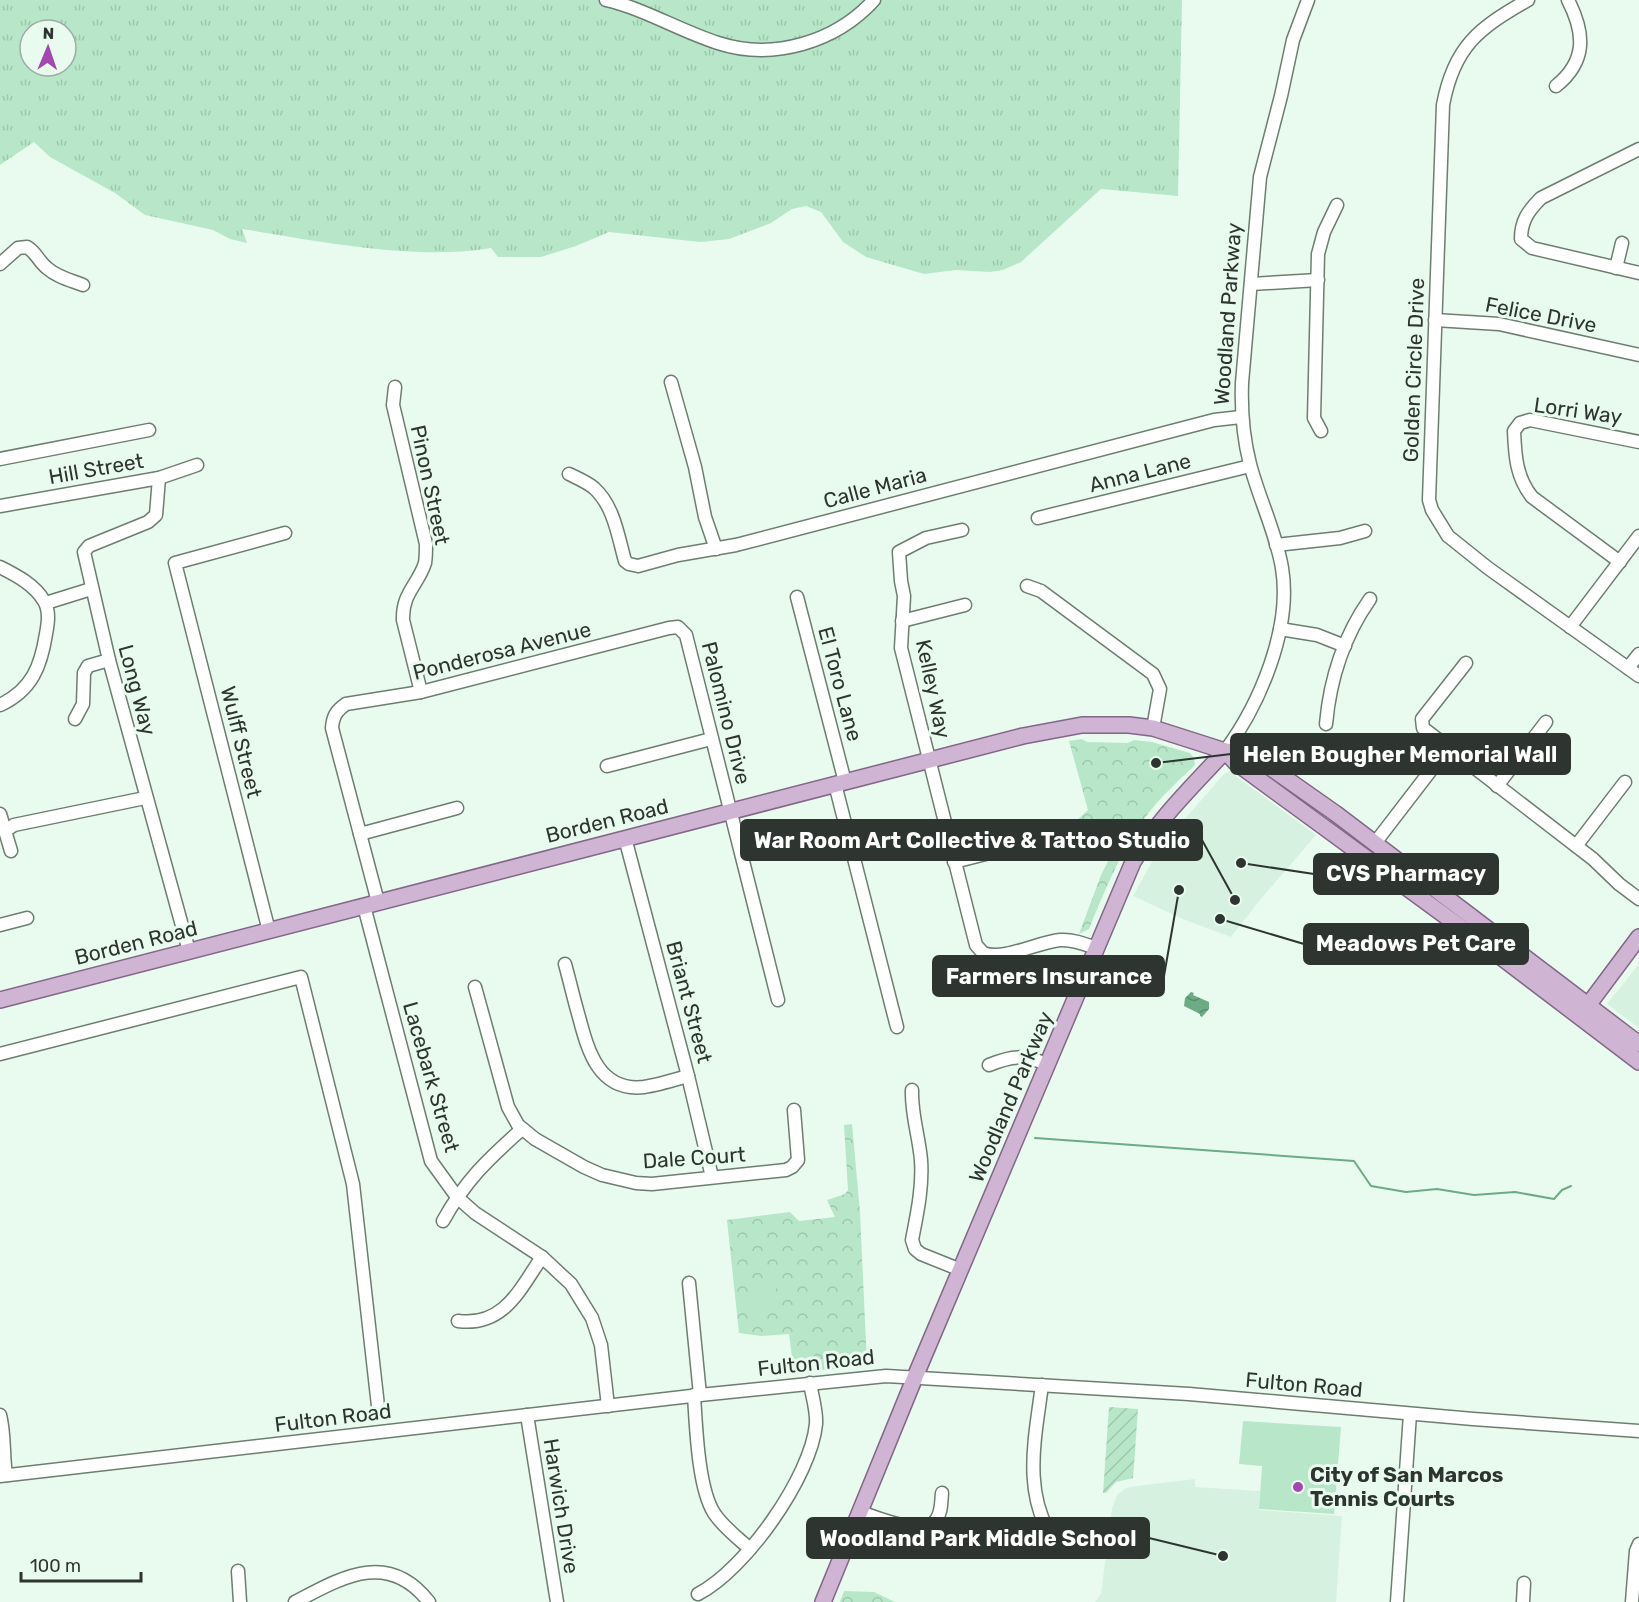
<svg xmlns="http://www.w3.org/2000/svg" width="1639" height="1602" font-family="Rubik,sans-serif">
	<defs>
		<pattern id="grass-tufts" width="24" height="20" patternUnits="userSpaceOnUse" patternTransform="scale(1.5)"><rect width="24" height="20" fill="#b7e7c8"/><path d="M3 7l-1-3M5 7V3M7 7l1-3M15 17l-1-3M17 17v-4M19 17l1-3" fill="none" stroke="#9ec7ac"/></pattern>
		<pattern id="park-crowns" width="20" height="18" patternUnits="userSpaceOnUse" patternTransform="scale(1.5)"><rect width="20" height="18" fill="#b7e7c8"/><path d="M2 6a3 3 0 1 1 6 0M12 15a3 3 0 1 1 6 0" fill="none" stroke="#9ec7ac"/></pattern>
		<pattern id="garden-furrows" width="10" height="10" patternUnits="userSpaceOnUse" patternTransform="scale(1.5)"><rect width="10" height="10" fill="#b7e7c8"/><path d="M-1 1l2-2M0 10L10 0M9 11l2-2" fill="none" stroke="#9ec7ac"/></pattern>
		<pattern id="water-waves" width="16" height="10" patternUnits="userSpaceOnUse" patternTransform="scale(1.5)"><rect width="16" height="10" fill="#6cab84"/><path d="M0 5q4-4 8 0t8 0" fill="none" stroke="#598c6d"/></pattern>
	</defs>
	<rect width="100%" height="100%" fill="#e9fbef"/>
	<g fill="#d7f1e0">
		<path d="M1230 772 1316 835 1260 900 1231 937 1185 920 1133 896 1160 847 1225 773Z"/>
		<path d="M1639 964V1028L1607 1004Z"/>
		<path d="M1195 1479V1487L1260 1491 1259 1510 1342 1516 1336 1602H1095L1101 1594 1112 1508 1117 1495 1126 1488 1137 1486Z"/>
	</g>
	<path fill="url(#grass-tufts)" fill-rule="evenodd" d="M0 0H1182L1178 196 1101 189 1021 262 1003 270 990 272 956 270 924 274 866 257 843 242 821 212 806 206 792 209 771 223 729 239 700 242 609 232 576 246 541 257H498L491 248C417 261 317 241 242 229L247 243 230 239 213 230 145 215 115 193 50 157 34 142 0 165ZM30 30H66V66H30Z"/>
	<g fill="url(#park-crowns)">
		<path d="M1082 739 1087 742 1128 743 1134 740 1152 742 1190 753 1194 758 1195 765C1181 778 1167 791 1155 805 1125 841 1107 885 1089 929L1079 934 1101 875 1122 834 1084 833 1077 820 1088 810 1069 741Z"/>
		<path d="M852 1124 860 1212 867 1365 794 1373 789 1334 761 1336 739 1333 727 1220 790 1212 799 1221 835 1217 827 1200 845 1194 848 1190 844 1125Z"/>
		<path d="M844 1591 874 1592 895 1602H840Z"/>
	</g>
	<path fill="url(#garden-furrows)" d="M1109 1407 1138 1409 1133 1478 1116 1482 1106 1493H1103Z"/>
	<g fill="#b7e7c8">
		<path d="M751 1284 776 1285V1306L750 1305Z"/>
		<path d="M1243 1421 1341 1427 1334 1514 1259 1509 1262 1466 1239 1464Z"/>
	</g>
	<path fill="url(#water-waves)" d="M1191 992 1194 993 1193 995 1209 1002V1009L1202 1017 1200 1016V1014L1184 1006 1185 998Z"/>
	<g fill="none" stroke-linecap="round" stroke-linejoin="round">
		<path stroke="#6cab84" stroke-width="2" d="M1035 1138 1354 1161 1371 1186 1406 1192 1437 1189 1474 1195 1515 1192 1554 1199 1562 1190 1571 1186"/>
		<g stroke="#6d7d72" stroke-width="15">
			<g id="minor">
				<path d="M606 0C645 9 680 31 718 43 773 61 836 42 874 0"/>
				<path d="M1528 0C1479 28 1454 46 1443 105L1429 500 1432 510 1448 536 1488 568 1639 676"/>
				<path d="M1556 86C1587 61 1585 33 1568 0"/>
				<path d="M1639 149 1541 198C1528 211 1521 221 1521 239L1532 248 1639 273"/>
				<path d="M0 264 18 248 27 247C37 253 38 261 47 268 57 277 70 280 83 285"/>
				<path d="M1616 268 1622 243"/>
				<path d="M1251 284 1318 280"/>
				<path d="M1435 320 1499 324 1639 355"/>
				<path d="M671 382 695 467 705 517 716 549"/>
				<path d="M395 387 393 405 426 544C426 550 426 557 425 563 418 585 402 593 403 620L421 692"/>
				<path d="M1321 431 1314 418 1318 254 1324 232 1337 205"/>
				<path d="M0 459 149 430"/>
				<path d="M569 474C577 478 587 482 594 488 614 506 618 536 625 561L629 564 638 566 678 555 736 545 1214 420 1241 417"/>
				<path d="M159 478 156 515 148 522 89 546 84 552 109 660 189 951"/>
				<path d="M0 506 159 478 197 465"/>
				<path d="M1038 518 1250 466"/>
				<path d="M962 530 926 538 899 552 901 581 904 596 901 648 976 945 983 953C1004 961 1038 942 1060 940 1072 939 1085 944 1096 948"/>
				<path d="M1276 545 1340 538 1365 531"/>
				<path d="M1620 562 1532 497C1516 477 1515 455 1514 431L1520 423 1530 420 1639 442"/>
				<path d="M0 567C16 575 35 585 44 601 50 611 48 623 46 634 41 666 32 690 0 705"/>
				<path d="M1027 586 1041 591 1153 674 1160 689 1153 728"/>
				<path d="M797 597 845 782"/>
				<path d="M46 603 91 589"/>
				<path d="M902 621 965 605"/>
				<path d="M1570 627 1639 536"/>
				<path d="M1280 629 1317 635 1345 646"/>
				<path d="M1466 663 1422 719 1423 728 1593 859 1619 884 1639 899"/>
				<path d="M1628 668 1639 654"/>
				<path d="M75 719 83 704 84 673 88 666 109 660"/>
				<path d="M1326 724C1330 679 1344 636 1370 599"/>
				<path d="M1225 751C1260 704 1292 628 1282 568 1276 532 1259 499 1250 464 1243 437 1241 411 1242 383L1260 177 1281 96 1293 40 1308 0"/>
				<path d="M607 766 711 739"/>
				<path d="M835 784 897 1027"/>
				<path d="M1497 786 1546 722"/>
				<path d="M0 814 11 851"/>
				<path d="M5 831 14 825 145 798"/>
				<path d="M360 834 457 808"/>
				<path d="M625 838 688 1076 712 1177"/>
				<path d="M1375 843 1448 748"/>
				<path d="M1576 846 1625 782"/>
				<path d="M954 862 1068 833"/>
				<path d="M378 902 332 728C333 716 336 711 346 704L421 692 669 628 678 627 686 635 778 1000"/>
				<path d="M364 906 431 1161 457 1197 475 1213 542 1257 571 1284 592 1318 601 1345 608 1406"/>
				<path d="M0 925 27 918"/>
				<path d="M269 931 175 563 285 533"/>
				<path d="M565 964C570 982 574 1000 579 1017 588 1051 599 1092 644 1087 658 1085 674 1080 688 1076"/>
				<path d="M475 987 508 1107 518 1125 535 1139 584 1167 602 1175 636 1183 652 1184 786 1170 792 1167 798 1160 794 1110"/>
				<path d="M0 1054 301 977 353 1184 378 1406"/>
				<path d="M989 1065C1013 1055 1023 1055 1047 1064"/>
				<path d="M912 1090C911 1114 919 1136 921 1160 923 1187 917 1214 912 1240L915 1249 921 1254 961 1270"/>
				<path d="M443 1221C465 1181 488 1159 522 1129"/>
				<path d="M689 1283 700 1395"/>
				<path d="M458 1321C504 1327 520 1289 542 1257"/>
				<path d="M1042 1385C1035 1439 1021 1497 1057 1544"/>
				<path d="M694 1395C696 1426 698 1488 714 1513 723 1527 738 1538 750 1549"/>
				<path d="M0 1415C5 1434 3 1456 6 1475"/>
				<path d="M527 1415 557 1602"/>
				<path d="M0 1476 700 1395 886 1376 1189 1394 1473 1419 1639 1431"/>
				<path d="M861 1512C877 1518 924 1537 936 1520 942 1512 941 1502 942 1493"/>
				<path d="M238 1571 240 1602"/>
				<path d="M698 1594C745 1570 811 1477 816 1424 817 1411 812 1396 810 1383"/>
				<path d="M295 1602C341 1578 388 1549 429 1602"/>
				<path d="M1397 1602 1410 1414"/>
				<path d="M1523 1602 1524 1583"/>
				<path d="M1632 1602 1636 1551 1639 1544"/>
			</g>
		</g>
		<g stroke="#826787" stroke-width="18">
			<g id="major">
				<path d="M1225 751 1235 762 1485 945 1639 1062"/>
				<path d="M0 1000 1023 736 1082 725H1129L1153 728 1225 751 1244 752 1268 766 1335 813 1639 1044"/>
				<path d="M1583 1012 1639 937"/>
				<path d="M823 1602 915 1377 1133 862C1157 820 1193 786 1225 751"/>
			</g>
		</g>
		<use href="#minor" stroke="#fff" stroke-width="12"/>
		<use href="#major" stroke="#d0b4d3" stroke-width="15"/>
	</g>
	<circle fill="#a447b0" stroke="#e9fbef" stroke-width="2" cx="1298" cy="1487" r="6"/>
	<g text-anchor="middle" stroke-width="6" stroke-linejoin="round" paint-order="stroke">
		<g font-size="21" fill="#2e3531" stroke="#e9fbef">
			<text transform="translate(1228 314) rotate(-86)" y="7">Woodland Parkway</text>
			<text transform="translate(1541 315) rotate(11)" y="7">Felice Drive</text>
			<text transform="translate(1414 370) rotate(-88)" y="7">Golden Circle Drive</text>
			<text transform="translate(1578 411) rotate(8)" y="7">Lorri Way</text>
			<text transform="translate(96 469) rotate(-10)" y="7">Hill Street</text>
			<text transform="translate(1140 473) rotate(-14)" y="7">Anna Lane</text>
			<text transform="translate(430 485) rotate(78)" y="7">Pinon Street</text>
			<text transform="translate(875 488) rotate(-15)" y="7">Calle Maria</text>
			<text transform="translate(502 651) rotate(-14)" y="7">Ponderosa Avenue</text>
			<text transform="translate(840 684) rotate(75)" y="7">El Toro Lane</text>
			<text transform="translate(933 689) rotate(78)" y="7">Kelley Way</text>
			<text transform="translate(137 690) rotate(75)" y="7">Long Way</text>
			<text transform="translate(726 713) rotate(76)" y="7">Palomino Drive</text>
			<text transform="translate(241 742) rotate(76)" y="7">Wulff Street</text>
			<text transform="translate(607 821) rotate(-14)" y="7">Borden Road</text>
			<text transform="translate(136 943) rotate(-14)" y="7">Borden Road</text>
			<text transform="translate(689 1002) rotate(75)" y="7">Briant Street</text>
			<text transform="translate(431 1077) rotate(74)" y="7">Lacebark Street</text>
			<text transform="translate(1011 1097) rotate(-67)" y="7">Woodland Parkway</text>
			<text transform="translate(694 1158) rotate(-4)" y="7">Dale Court</text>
			<text transform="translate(816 1363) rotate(-6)" y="7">Fulton Road</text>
			<text transform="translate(1304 1385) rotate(5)" y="7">Fulton Road</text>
			<text transform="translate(333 1418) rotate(-7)" y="7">Fulton Road</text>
			<text transform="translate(561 1506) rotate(81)" y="7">Harwich Drive</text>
		</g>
		<g font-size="21" font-weight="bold" fill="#2e3531" stroke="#e9fbef" text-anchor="start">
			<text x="1310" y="1482">City of San Marcos<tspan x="1310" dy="24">Tennis Courts</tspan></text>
		</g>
	</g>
	<path fill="none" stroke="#2e3531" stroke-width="2" d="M1156 763L1231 754M1235 900L1202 840M1241 863L1314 874M1220 919L1304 944M1179 890L1164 976M1223 1556L1149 1538"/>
	<g fill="#2e3531" stroke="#e9fbef" stroke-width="2">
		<circle cx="1156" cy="763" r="6"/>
		<circle cx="1235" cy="900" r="6"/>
		<circle cx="1241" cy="863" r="6"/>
		<circle cx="1220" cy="919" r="6"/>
		<circle cx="1179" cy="890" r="6"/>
		<circle cx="1223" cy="1556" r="6"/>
	</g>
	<g fill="#2e3531" stroke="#2e3531" stroke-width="2">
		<rect x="1231" y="734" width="339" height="40" rx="6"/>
		<rect x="741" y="820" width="461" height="40" rx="6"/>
		<rect x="1314" y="854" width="184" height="40" rx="6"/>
		<rect x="1304" y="924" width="224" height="40" rx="6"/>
		<rect x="933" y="956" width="231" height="40" rx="6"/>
		<rect x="807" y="1518" width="342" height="40" rx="6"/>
	</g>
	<g font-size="22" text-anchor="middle" font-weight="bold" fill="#fff">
		<text x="1400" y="762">Helen Bougher Memorial Wall</text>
		<text x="972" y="848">War Room Art Collective &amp; Tattoo Studio</text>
		<text x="1406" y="881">CVS Pharmacy</text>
		<text x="1416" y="951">Meadows Pet Care</text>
		<text x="1049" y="984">Farmers Insurance</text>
		<text x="978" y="1546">Woodland Park Middle School</text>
	</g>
	<g transform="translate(48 48) rotate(2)"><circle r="28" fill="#e9fbef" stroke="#9eaca3" stroke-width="1.5"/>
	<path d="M0-4.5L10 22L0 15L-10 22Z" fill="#a447b0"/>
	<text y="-9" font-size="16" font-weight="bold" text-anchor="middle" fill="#2e3531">N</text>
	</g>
	<path d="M21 1572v9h120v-9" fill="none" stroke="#2e3531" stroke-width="3"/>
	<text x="30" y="1572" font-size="18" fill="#2e3531" stroke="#e9fbef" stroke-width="4.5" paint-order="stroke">100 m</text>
</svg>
